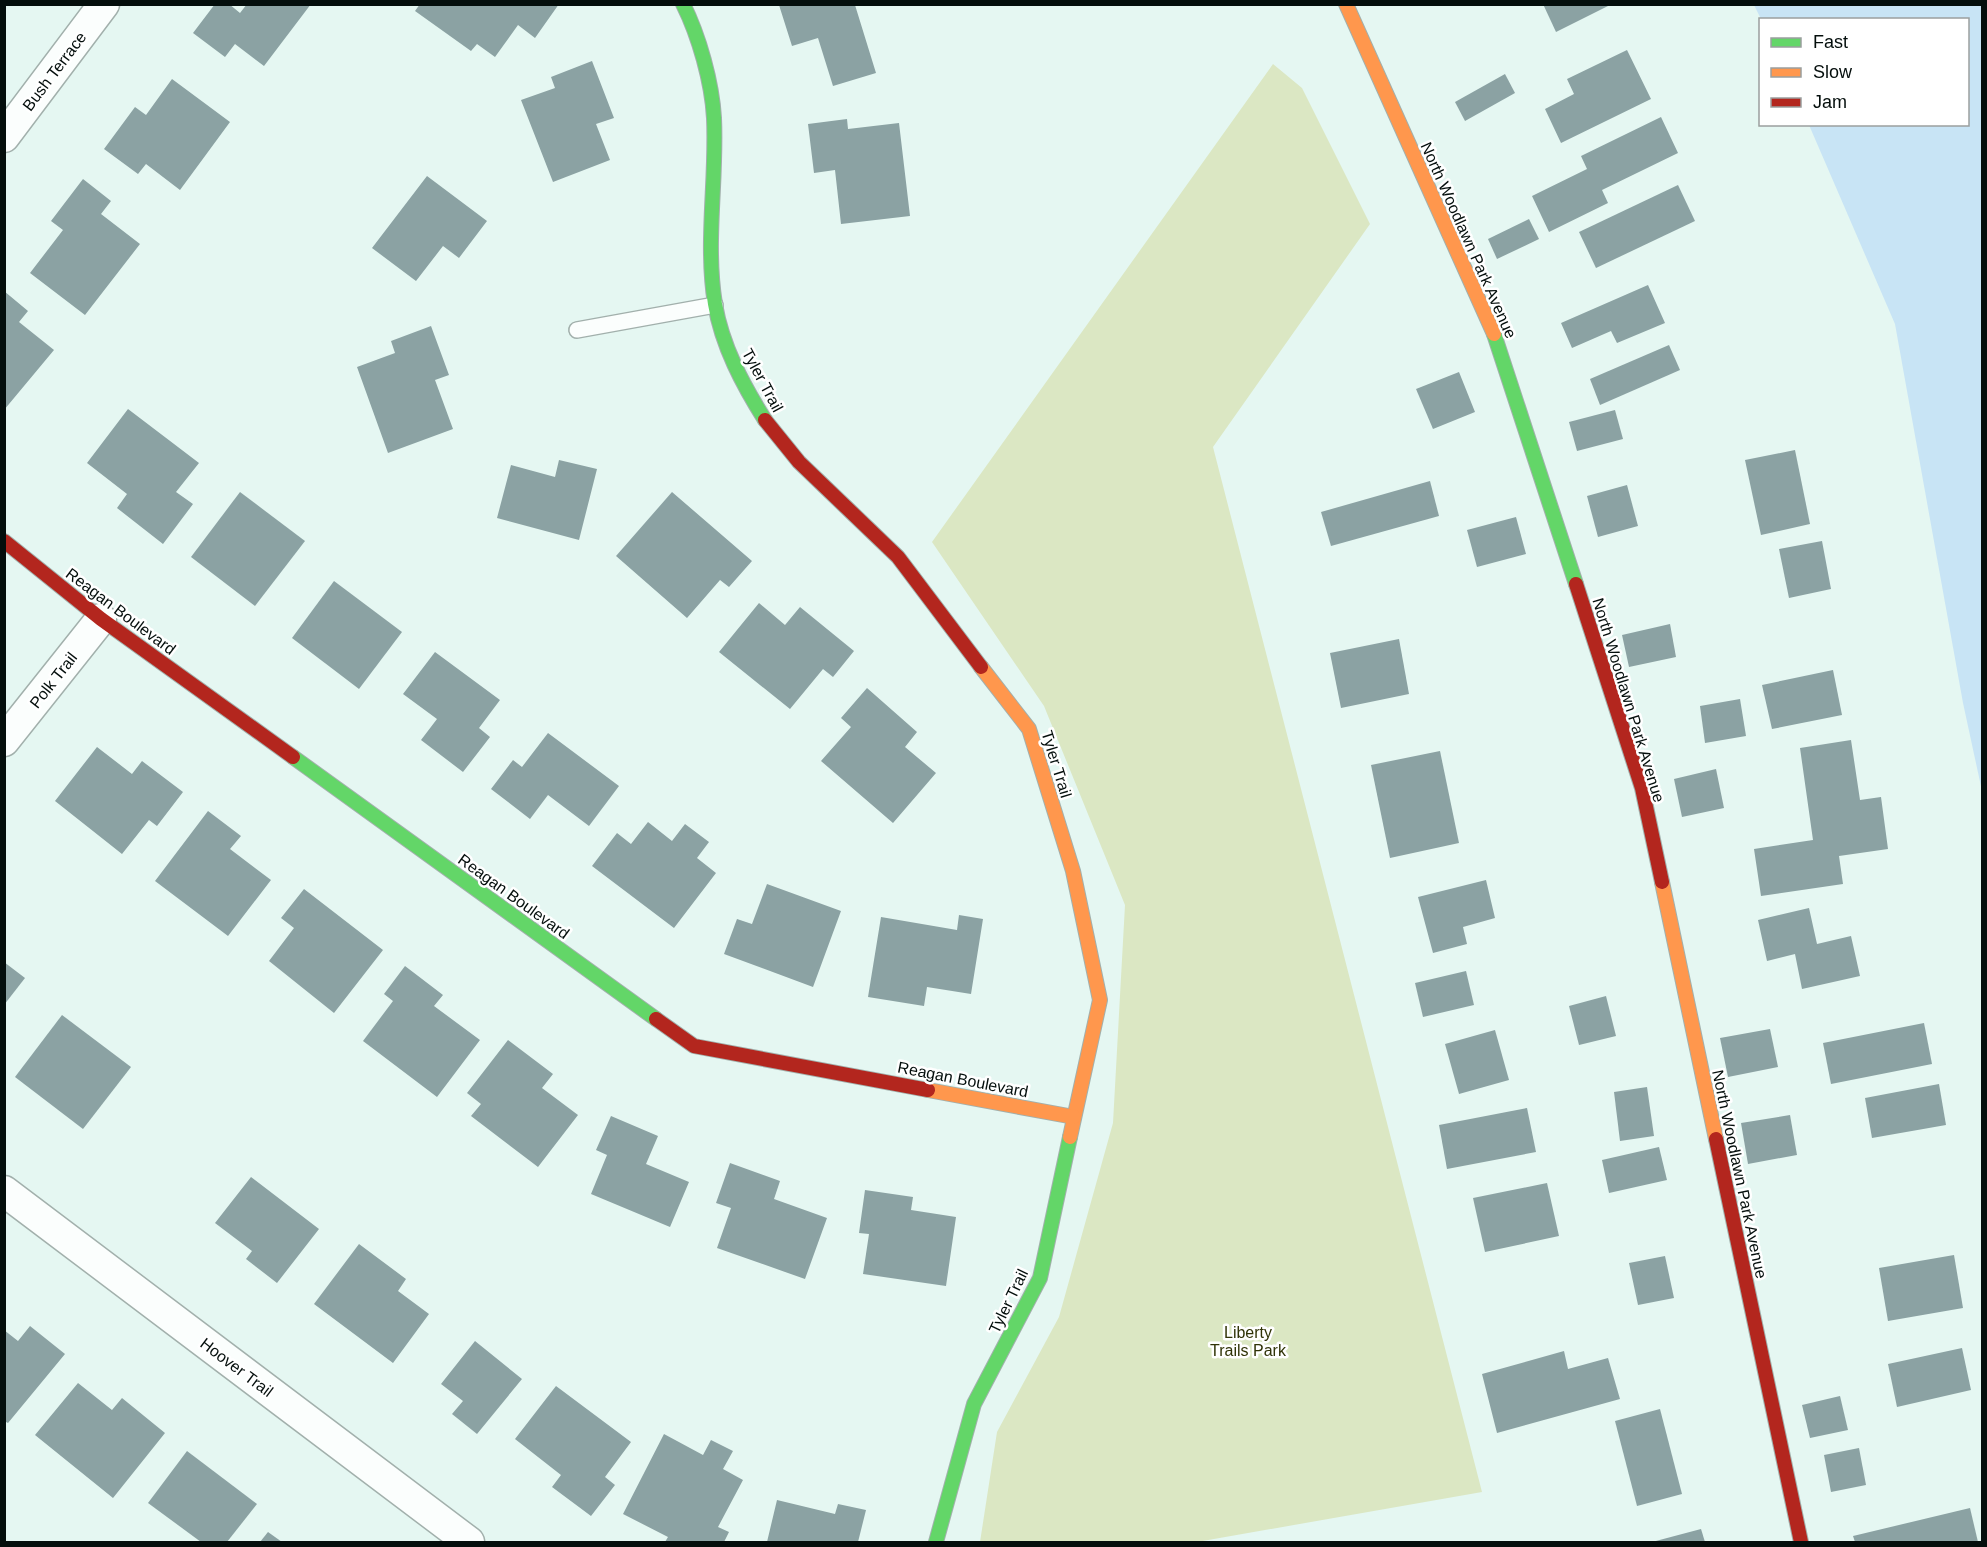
<svg xmlns="http://www.w3.org/2000/svg" width="1987" height="1547" font-family="Helvetica,sans-serif">
	<rect width="100%" height="100%" fill="#e5f7f2"/>
	<path fill="#dbe7c3" d="M1273 64 1302 88 1370 224 1213 447 1482 1492 1197 1542H980L997 1432 1059 1317 1113 1123 1125 905 1044 706 932 542Z"/>
	<path fill="#c8e4f5" d="M1754 5H1982V791L1963 703 1895 324 1809 125 1968 124V20L1761 19Z"/>
	<g fill="#8ba2a3">
		<path d="M215 4H229L240 13 247 4H311L264 66 235 44 225 57 193 33Z"/>
		<path d="M420 4H559L535 38 518 25 495 57 477 44 471 51 415 11Z"/>
		<path d="M1543 4H1612L1556 32Z"/>
		<path d="M779 5H855L876 73 833 86 818 38 792 46Z"/>
		<path d="M1627 50 1651 99 1561 143 1545 109 1574 94 1567 79Z"/>
		<path d="M592 61 614 118 596 124 610 160 553 182 521 100 555 88 551 77Z"/>
		<path d="M1505 74 1515 93 1465 121 1455 102Z"/>
		<path d="M172 79 230 122 180 190 146 164 138 174 104 149 135 107 146 115Z"/>
		<path d="M1661 117 1678 153 1602 190 1608 203 1549 232 1532 196 1587 169 1581 156Z"/>
		<path d="M847 119 848 129 899 123 910 216 841 224 835 170 814 173 808 124Z"/>
		<path d="M427 176 487 221 459 258 443 246 416 281 372 248Z"/>
		<path d="M83 179 111 201 101 214 140 244 85 315 30 273 63 230 51 221Z"/>
		<path d="M1678 185 1695 221 1596 268 1579 232Z"/>
		<path d="M1529 219 1539 239 1497 259 1488 239Z"/>
		<path d="M1648 285 1665 323 1617 343 1611 331 1572 348 1561 323Z"/>
		<path d="M4 291 28 311 19 322 54 350 4 410Z"/>
		<path d="M431 326 449 375 435 380 453 429 388 453 357 367 395 353 391 341Z"/>
		<path d="M1669 345 1680 370 1600 405 1590 379Z"/>
		<path d="M1459 372 1475 412 1433 429 1416 389Z"/>
		<path d="M128 409 199 463 176 492 193 504 163 544 117 508 127 494 87 463Z"/>
		<path d="M1615 410 1623 439 1577 451 1569 422Z"/>
		<path d="M1795 450 1810 524 1761 535 1745 460Z"/>
		<path d="M559 460 597 469 579 540 497 518 511 465 555 477Z"/>
		<path d="M1430 481 1439 516 1331 546 1321 512Z"/>
		<path d="M1627 485 1638 526 1598 537 1587 496Z"/>
		<path d="M240 492 305 541 255 606 191 557Z"/>
		<path d="M672 492 752 561 729 587 720 580 687 618 616 556Z"/>
		<path d="M1516 517 1526 554 1477 567 1467 530Z"/>
		<path d="M1822 541 1831 589 1789 598 1779 549Z"/>
		<path d="M334 581 402 632 359 689 292 638Z"/>
		<path d="M759 603 785 625 800 607 854 651 833 677 823 669 790 709 719 652Z"/>
		<path d="M1670 624 1676 657 1629 667 1622 635Z"/>
		<path d="M1399 639 1409 694 1341 708 1330 653Z"/>
		<path d="M435 652 500 700 479 728 490 737 463 772 421 740 437 719 403 694Z"/>
		<path d="M1833 670 1842 715 1772 729 1762 685Z"/>
		<path d="M867 688 917 732 905 747 936 773 893 823 821 761 851 727 841 718Z"/>
		<path d="M1740 699 1746 736 1705 743 1700 706Z"/>
		<path d="M548 733 619 786 589 826 548 795 530 819 491 789 513 760 522 767Z"/>
		<path d="M1851 740 1860 800 1881 797 1888 849 1839 856 1843 884 1761 896 1754 849 1813 840 1800 748Z"/>
		<path d="M97 747 132 774 142 761 183 792 157 826 149 820 122 854 55 801Z"/>
		<path d="M1440 751 1459 843 1390 858 1371 765Z"/>
		<path d="M1716 769 1724 808 1682 817 1674 779Z"/>
		<path d="M208 811 241 836 230 849 271 880 228 936 155 881Z"/>
		<path d="M648 822 672 841 685 824 709 842 697 858 716 873 674 928 592 866 617 833 631 844Z"/>
		<path d="M1486 880 1495 918 1463 927 1467 944 1433 953 1418 897Z"/>
		<path d="M767 884 841 911 813 987 724 954 737 919 752 924Z"/>
		<path d="M304 889 383 950 334 1013 269 961 294 928 281 918Z"/>
		<path d="M1809 908 1817 944 1851 936 1860 976 1802 989 1795 954 1767 961 1758 920Z"/>
		<path d="M959 915 983 919 971 994 927 987 924 1006 868 997 881 917 957 930Z"/>
		<path d="M4 962 25 978 4 1005Z"/>
		<path d="M405 966 443 995 434 1006 480 1040 437 1097 363 1041 393 1001 384 994Z"/>
		<path d="M1466 971 1474 1005 1423 1017 1415 983Z"/>
		<path d="M1606 996 1616 1036 1579 1045 1569 1006Z"/>
		<path d="M62 1015 131 1067 83 1129 15 1077Z"/>
		<path d="M1924 1023 1932 1064 1831 1084 1823 1043Z"/>
		<path d="M1770 1029 1778 1067 1728 1077 1720 1038Z"/>
		<path d="M1495 1030 1509 1080 1459 1094 1445 1044Z"/>
		<path d="M508 1040 553 1074 542 1088 578 1115 538 1167 471 1116 481 1104 467 1093Z"/>
		<path d="M1939 1084 1946 1125 1872 1138 1865 1098Z"/>
		<path d="M1647 1087 1654 1136 1620 1141 1614 1092Z"/>
		<path d="M1527 1108 1536 1152 1447 1169 1439 1125Z"/>
		<path d="M1790 1115 1797 1155 1748 1164 1741 1123Z"/>
		<path d="M611 1116 658 1136 646 1164 689 1182 670 1227 591 1194 607 1155 596 1150Z"/>
		<path d="M1659 1147 1667 1180 1609 1193 1602 1160Z"/>
		<path d="M730 1163 780 1181 774 1199 827 1218 805 1279 717 1248 731 1208 716 1203Z"/>
		<path d="M251 1177 319 1229 277 1283 246 1259 252 1251 215 1223Z"/>
		<path d="M1547 1183 1559 1236 1485 1252 1473 1198Z"/>
		<path d="M865 1190 913 1197 911 1210 956 1217 946 1286 863 1274 869 1234 859 1233Z"/>
		<path d="M359 1244 406 1279 398 1291 429 1314 393 1363 314 1304Z"/>
		<path d="M1954 1255 1963 1308 1888 1321 1879 1268Z"/>
		<path d="M1665 1256 1674 1298 1638 1305 1629 1263Z"/>
		<path d="M30 1326 65 1354 8 1423 4 1421V1330L18 1341Z"/>
		<path d="M475 1341 522 1379 477 1434 452 1414 463 1401 441 1384Z"/>
		<path d="M1962 1348 1971 1390 1897 1407 1888 1364Z"/>
		<path d="M1564 1351 1568 1369 1608 1358 1620 1399 1497 1433 1482 1374Z"/>
		<path d="M78 1383 112 1410 122 1398 165 1433 113 1498 35 1435Z"/>
		<path d="M556 1386 631 1442 605 1477 615 1485 591 1516 552 1487 561 1475 515 1439Z"/>
		<path d="M1840 1396 1848 1430 1810 1438 1802 1405Z"/>
		<path d="M1660 1409 1682 1494 1637 1506 1615 1421Z"/>
		<path d="M664 1434 703 1455 711 1440 733 1451 723 1469 743 1480 718 1527 729 1532 724 1542H665L668 1537 623 1514Z"/>
		<path d="M1859 1448 1866 1485 1831 1492 1824 1455Z"/>
		<path d="M187 1451 257 1504 227 1542H201L148 1503Z"/>
		<path d="M777 1500 835 1514 838 1504 866 1510 858 1542H767Z"/>
		<path d="M1970 1508 1978 1542H1855L1853 1536Z"/>
		<path d="M1701 1529 1705 1542H1652Z"/>
		<path d="M268 1532 282 1542H260Z"/>
	</g>
	<g fill="none" stroke-linecap="round" stroke-linejoin="round">
		<g stroke="#a2b0ac" stroke-width="18">
			<path id="lane" d="M577 330 715 305"/>
		</g>
		<g stroke="#a2b0ac" stroke-width="33">
			<g id="street">
				<path d="M4 137 104 4"/>
				<path d="M4 741 101 619"/>
				<path d="M4 1191 469 1542"/>
			</g>
		</g>
		<g stroke="#a2b0ac" stroke-width="16">
			<g id="fast">
				<path d="M683 4C699 36 712 82 714 118 717 180 705 242 715 304 722 346 743 385 765 420"/>
				<path d="M1494 334 1576 584"/>
				<path d="M293 757 656 1019"/>
				<path d="M936 1542 974 1404 1040 1278 1070 1137"/>
			</g>
		</g>
		<g stroke="#a2b0ac" stroke-width="16">
			<g id="slow">
				<path d="M1346 4 1494 334"/>
				<path d="M981 667 1029 729 1073 871 1100 1000 1070 1137"/>
				<path d="M1662 882 1716 1139"/>
				<path d="M928 1090 1074 1117"/>
			</g>
		</g>
		<g stroke="#a2b0ac" stroke-width="16">
			<g id="jam">
				<path d="M765 420 799 462 898 557 981 667"/>
				<path d="M4 541 101 619 293 757"/>
				<path d="M1576 584 1642 788 1662 882"/>
				<path d="M656 1019 694 1046 928 1090"/>
				<path d="M1716 1139 1801 1542"/>
			</g>
		</g>
		<use href="#lane" stroke="#fbfefd" stroke-width="15"/>
		<use href="#street" stroke="#fbfefd" stroke-width="30"/>
		<use href="#fast" stroke="#63d668" stroke-width="14"/>
		<use href="#slow" stroke="#ff974d" stroke-width="14"/>
		<use href="#jam" stroke="#b3261e" stroke-width="14"/>
	</g>
	<g text-anchor="middle" stroke-width="5" stroke-linejoin="round" paint-order="stroke">
		<g font-size="16" fill="#040e0c" stroke="#fff">
			<text transform="translate(54 71) rotate(-53)" y="6">Bush Terrace</text>
			<text transform="translate(1469 240) rotate(66)" y="6">North Woodlawn Park Avenue</text>
			<text transform="translate(763 380) rotate(62)" y="6">Tyler Trail</text>
			<text transform="translate(121 611) rotate(37)" y="6">Reagan Boulevard</text>
			<text transform="translate(53 680) rotate(-52)" y="6">Polk Trail</text>
			<text transform="translate(1629 700) rotate(73)" y="6">North Woodlawn Park Avenue</text>
			<text transform="translate(1057 764) rotate(73)" y="6">Tyler Trail</text>
			<text transform="translate(514 896) rotate(36)" y="6">Reagan Boulevard</text>
			<text transform="translate(963 1079) rotate(11)" y="6">Reagan Boulevard</text>
			<text transform="translate(1740 1174) rotate(78)" y="6">North Woodlawn Park Avenue</text>
			<text transform="translate(1008 1301) rotate(-64)" y="6">Tyler Trail</text>
			<text transform="translate(237 1367) rotate(37)" y="6">Hoover Trail</text>
		</g>
		<g font-size="16" fill="#303307" stroke="#fff">
			<text x="1248" y="1338">Liberty<tspan x="1248" dy="18">Trails Park</tspan></text>
		</g>
	</g>
	<rect width="1987" height="1547" fill="none" stroke="#040e0c" stroke-width="12"/>
	<rect x="1759" y="18" width="210" height="108" fill="#ffffff" stroke="#9b9f9e" stroke-width="1.5"/>
	<rect x="1771" y="38" width="30" height="9" fill="#63d668" stroke="#9b9f9e" stroke-width="1.5"/>
	<text x="1813" y="48" font-size="18" fill="#040e0c">Fast</text>
	<rect x="1771" y="68" width="30" height="9" fill="#ff974d" stroke="#9b9f9e" stroke-width="1.5"/>
	<text x="1813" y="78" font-size="18" fill="#040e0c">Slow</text>
	<rect x="1771" y="98" width="30" height="9" fill="#b3261e" stroke="#9b9f9e" stroke-width="1.5"/>
	<text x="1813" y="108" font-size="18" fill="#040e0c">Jam</text>
</svg>
